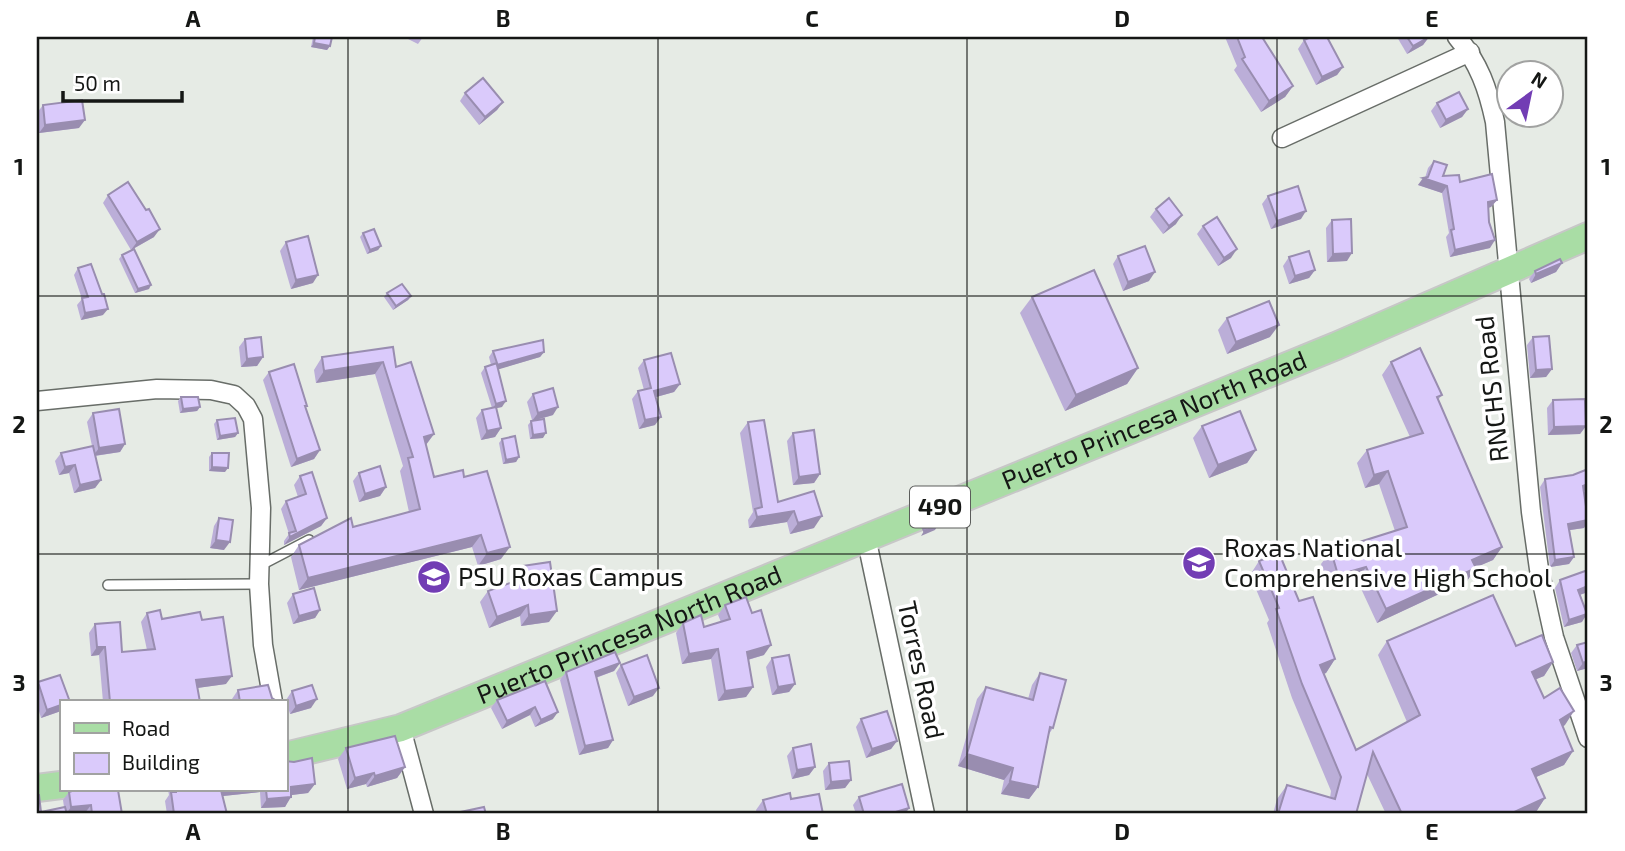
<svg xmlns="http://www.w3.org/2000/svg" width="1625" height="851" font-family="'Exo 2',sans-serif">
	<rect width="100%" height="100%" fill="#e6ebe5"/>
	<g fill="none" stroke-linecap="round" stroke-linejoin="round">
		<g stroke="#686d68" stroke-width="12">
			<g id="lane">
				<path d="M261 565 309 540"/>
				<path d="M108 585 259 584"/>
			</g>
		</g>
		<g stroke="#686d68" stroke-width="21">
			<g id="street">
				<path d="M1457 37C1479 63 1488 89 1495 122L1531 512 1539 569 1554 637 1588 738"/>
				<path d="M1282 138 1470 52"/>
				<path d="M37 401 157 389 211 390 234 395 246 406 253 419 261 508 259 584 263 645 273 702"/>
				<path d="M866 537 925 814"/>
				<path d="M401 728 424 814"/>
			</g>
		</g>
		<g stroke="#c7c7c7" stroke-width="30">
			<g id="primary">
				<path id="s1" d="M285 756 401 728 1336 346 1588 236"/>
				<path d="M37 788 61 785"/>
			</g>
		</g>
		<use href="#lane" stroke="#fff" stroke-width="9"/>
		<use href="#street" stroke="#fff" stroke-width="18"/>
		<use href="#primary" stroke="#a9dda5" stroke-width="26"/>
	</g>
	<g fill="#bbaed8">
		<path d="M313 37H332L330 46 327 50 311 47Z"/>
		<path d="M404 37H423L418 44Z"/>
		<path d="M1225 37H1262L1293 86 1285 97 1261 112 1234 70 1237 66Z"/>
		<path d="M1397 37H1429L1423 45 1407 54Z"/>
		<path d="M1304 40 1343 67 1337 75 1316 85 1298 49Z"/>
		<path d="M465 93 503 102 497 110 479 125 460 101Z"/>
		<path d="M1437 103 1468 109 1462 117 1440 128 1431 111Z"/>
		<path d="M43 105 79 128 39 133 37 113Z"/>
		<path d="M1434 161 1443 176 1460 182 1497 200 1491 207 1488 208 1490 248 1450 257 1446 237 1449 233 1442 193 1418 185 1425 178 1428 168Z"/>
		<path d="M108 195 154 237 131 250 103 203Z"/>
		<path d="M1268 196 1301 219 1271 229 1262 204Z"/>
		<path d="M1156 209 1176 224 1163 234 1150 217Z"/>
		<path d="M1332 220 1347 261 1327 262 1326 228Z"/>
		<path d="M1203 226 1231 258 1218 266 1197 234Z"/>
		<path d="M363 233 381 246 378 250 367 254 360 237Z"/>
		<path d="M286 242 313 283 291 289 280 251Z"/>
		<path d="M122 255 149 289 135 293 119 259Z"/>
		<path d="M1118 256 1149 281 1123 291 1113 264Z"/>
		<path d="M1289 257 1315 270 1309 278 1289 284 1283 266Z"/>
		<path d="M1562 263 1556 272 1531 283 1529 279 1535 271Z"/>
		<path d="M78 268 103 315 81 320 77 305 82 299 74 275Z"/>
		<path d="M387 293 411 296 408 300 393 310 384 297Z"/>
		<path d="M1032 297 1138 368 1127 384 1065 411 1020 313Z"/>
		<path d="M1227 318 1270 337 1227 354 1218 330Z"/>
		<path d="M1533 337 1552 369 1546 377 1530 378 1527 345Z"/>
		<path d="M245 339 263 357 257 366 241 367 239 347Z"/>
		<path d="M393 347 396 367 434 434 426 445 434 477H464L501 559 478 566 472 547 299 590 291 557 299 545 353 527 409 512 400 471 403 466 375 374 316 383 314 370 322 357Z"/>
		<path d="M493 351 544 352 540 357 498 369 502 407 496 408 501 428 495 437 481 440 476 418 482 410 492 408 481 373 485 367 491 365 489 357Z"/>
		<path d="M644 360 680 384 674 392 656 397 655 425 639 429 632 399 638 391 644 390 638 368Z"/>
		<path d="M1391 362 1442 395 1438 400 1502 547 1493 560 1476 567 1467 581 1377 623 1357 580 1329 589 1321 564 1331 551 1395 531 1379 484 1365 488 1357 463 1367 450 1410 437 1382 375Z"/>
		<path d="M269 372 305 408 320 450 314 459 291 467 263 380Z"/>
		<path d="M533 394 553 415 536 420 543 438 530 439 528 425 532 420 527 402Z"/>
		<path d="M181 397 200 407 197 411 180 413 178 401Z"/>
		<path d="M1553 400 1586 426 1580 434 1548 435 1547 408Z"/>
		<path d="M93 413 125 444 120 452 95 456 101 480 95 488 74 493 69 473 59 475 55 461 61 453 92 446 87 422Z"/>
		<path d="M217 420 238 433 235 437 217 440 214 424Z"/>
		<path d="M748 422 778 502 814 491V528L790 534 787 522 749 528 748 520 753 512 740 433Z"/>
		<path d="M1202 426 1256 450 1247 463 1209 478 1193 438Z"/>
		<path d="M793 433 820 474 814 483 793 485 787 441Z"/>
		<path d="M502 439 519 457 516 462 503 464 499 443Z"/>
		<path d="M212 453 225 472 209 471V457Z"/>
		<path d="M359 473 386 487 380 496 359 502 353 481Z"/>
		<path d="M300 476 327 518 321 526 284 545V541L289 534 281 509 286 501 298 497 294 485Z"/>
		<path d="M1545 479 1588 489 1584 491 1588 521 1584 528 1570 530 1574 557 1569 564 1550 567 1540 487Z"/>
		<path d="M219 518 224 550 210 548 214 526Z"/>
		<path d="M1259 561 1299 601 1335 659 1326 673 1324 674 1356 750 1407 722 1378 655 1387 641 1516 646 1553 662 1544 676 1536 679 1544 698 1565 725 1563 726 1573 751 1564 765 1536 777 1545 798 1536 812 1530 814H1386L1367 774 1356 814H1273L1277 799 1287 785 1330 798 1331 791 1292 698 1267 623 1269 620 1250 575Z"/>
		<path d="M522 566 549 622 521 626 520 616 489 628 480 602 488 591 515 581 514 577Z"/>
		<path d="M1588 570V592L1580 595 1582 622 1564 627 1555 588 1560 580Z"/>
		<path d="M293 594 320 610 315 618 293 624 287 603Z"/>
		<path d="M725 605 764 655 748 660 753 687 746 697 718 701 711 659 682 664 676 633 683 623 704 627 721 622 718 615Z"/>
		<path d="M147 613 162 619 202 620 226 684 197 688 200 702H103L99 655 91 656 89 633 95 624 122 652 147 650 141 622Z"/>
		<path d="M1588 615V629L1585 620Z"/>
		<path d="M1588 642V668L1577 671 1571 653 1577 645Z"/>
		<path d="M772 658 795 684 789 692 772 695 766 667Z"/>
		<path d="M620 663 614 671 596 678 613 740 608 748 579 755 560 680 566 672Z"/>
		<path d="M621 665 653 696 628 706 616 673Z"/>
		<path d="M1040 673 1053 728 1049 734 1038 787 1029 799 1001 794 1004 780 958 766 977 699 986 687 1028 699 1032 685Z"/>
		<path d="M545 681 553 719 535 727 530 715 502 729 491 708 497 700Z"/>
		<path d="M38 682 61 702V711L41 718 37 704V684Z"/>
		<path d="M238 690 272 698 276 702H230Z"/>
		<path d="M292 691 311 708 290 714 286 700Z"/>
		<path d="M861 719 897 741 891 749 866 758 856 727Z"/>
		<path d="M346 748 405 767 397 778 367 787 366 784 347 789 338 759Z"/>
		<path d="M793 748 815 767 809 775 792 779 787 756Z"/>
		<path d="M829 763 851 780 845 788 825 790 823 771Z"/>
		<path d="M315 784 308 793 291 795 285 807 261 808 260 792 223 796 227 814H167L165 801 169 795 168 790H285Z"/>
		<path d="M69 792 122 814H85V813L71 814H37L64 807 63 800Z"/>
		<path d="M859 797 909 808 905 814H856L853 805Z"/>
		<path d="M791 799 823 814H757L756 810 763 800Z"/>
	</g>
	<g fill="#998db0">
		<path d="M1429 37 1423 45 1407 54 1413 46Z"/>
		<path d="M314 43 330 46 327 50 311 47Z"/>
		<path d="M1343 67 1337 75 1316 85 1322 77Z"/>
		<path d="M1293 86 1285 97 1261 112 1269 101Z"/>
		<path d="M503 102 497 110 479 125 485 117Z"/>
		<path d="M1468 109 1462 117 1440 128 1446 120Z"/>
		<path d="M85 120 79 128 39 133 45 125Z"/>
		<path d="M1423 178 1447 186 1442 193 1418 185Z"/>
		<path d="M1497 200 1491 207 1483 209 1488 202Z"/>
		<path d="M1306 211 1301 219 1271 229 1277 221Z"/>
		<path d="M1182 215 1176 224 1163 234 1169 226Z"/>
		<path d="M160 229 154 237 131 250 137 242Z"/>
		<path d="M1495 240 1490 248 1450 257 1455 250Z"/>
		<path d="M381 246 378 250 367 254 370 250Z"/>
		<path d="M1237 249 1231 258 1218 266 1224 258Z"/>
		<path d="M1352 253 1347 261 1327 262 1333 254Z"/>
		<path d="M1562 263 1556 272 1531 283 1536 274Z"/>
		<path d="M1315 270 1309 278 1289 284 1295 276Z"/>
		<path d="M1155 272 1149 281 1123 291 1128 282Z"/>
		<path d="M318 275 313 283 291 289 296 280Z"/>
		<path d="M151 285 149 289 135 293 138 289Z"/>
		<path d="M411 296 408 300 393 310 396 306Z"/>
		<path d="M108 309 103 315 81 320 85 313Z"/>
		<path d="M1279 325 1270 337 1227 354 1236 342Z"/>
		<path d="M544 352 540 357 493 371 497 365Z"/>
		<path d="M263 357 257 366 241 367 247 359Z"/>
		<path d="M383 362 375 374 316 383 324 371Z"/>
		<path d="M1138 368 1127 384 1065 411 1076 395Z"/>
		<path d="M1552 369 1546 377 1530 378 1536 370Z"/>
		<path d="M680 384 674 392 649 399 654 391Z"/>
		<path d="M506 401 502 407 492 409 496 404Z"/>
		<path d="M200 407 197 411 180 413 183 409Z"/>
		<path d="M558 407 553 415 532 421 538 413Z"/>
		<path d="M661 417 655 425 639 429 645 420Z"/>
		<path d="M1586 426 1580 434 1548 435 1554 427Z"/>
		<path d="M501 428 495 437 481 440 487 431Z"/>
		<path d="M238 433 235 437 217 440 220 436Z"/>
		<path d="M546 433 543 438 530 439 533 435Z"/>
		<path d="M434 434 425 446 424 437Z"/>
		<path d="M125 444 120 452 93 456 99 448Z"/>
		<path d="M320 450 314 459 291 467 297 459Z"/>
		<path d="M1256 450 1247 463 1209 478 1218 465Z"/>
		<path d="M519 457 516 462 503 464 506 460Z"/>
		<path d="M75 465 69 473 59 475 65 467Z"/>
		<path d="M212 467 228 468 225 472 209 471Z"/>
		<path d="M1388 471 1379 484 1365 488 1374 475Z"/>
		<path d="M820 474 814 483 793 485 799 477Z"/>
		<path d="M101 480 95 488 74 493 80 485Z"/>
		<path d="M1588 484V489L1578 493 1583 486Z"/>
		<path d="M386 487 380 496 359 502 365 494Z"/>
		<path d="M794 511 787 522 749 528 757 517Z"/>
		<path d="M822 516 814 528 790 534 798 523Z"/>
		<path d="M327 518 321 526 284 545 290 537Z"/>
		<path d="M1588 520 1584 528 1563 531 1568 524Z"/>
		<path d="M938 525 935 530 921 536 924 531Z"/>
		<path d="M481 535 472 547 299 590 308 578Z"/>
		<path d="M216 540 230 542 224 550 210 548Z"/>
		<path d="M510 547 501 559 478 566 487 553Z"/>
		<path d="M1502 547 1493 560 1463 573 1472 560Z"/>
		<path d="M1574 557 1569 564 1550 567 1555 560Z"/>
		<path d="M1366 567 1357 580 1329 589 1338 575Z"/>
		<path d="M1476 568 1467 581 1377 623 1386 609Z"/>
		<path d="M1588 586V592L1573 597 1578 590Z"/>
		<path d="M528 605 520 616 489 628 497 617Z"/>
		<path d="M320 610 315 618 293 624 299 616Z"/>
		<path d="M557 611 549 622 521 626 529 615Z"/>
		<path d="M1587 614 1582 622 1564 627 1569 620Z"/>
		<path d="M771 645 764 655 740 662 747 652Z"/>
		<path d="M97 647H105L99 655 91 656Z"/>
		<path d="M718 649 711 659 682 664 689 654Z"/>
		<path d="M1335 659 1326 673 1311 678 1320 665Z"/>
		<path d="M1588 661V668L1577 671 1583 663Z"/>
		<path d="M1553 662 1544 676 1522 685 1532 672Z"/>
		<path d="M620 663 614 671 589 680 595 672Z"/>
		<path d="M232 676 226 684 190 689 196 680Z"/>
		<path d="M795 684 789 692 772 695 778 687Z"/>
		<path d="M753 687 746 697 718 701 725 691Z"/>
		<path d="M659 688 653 696 628 706 634 697Z"/>
		<path d="M317 699 311 708 290 714 296 706Z"/>
		<path d="M61 705V711L41 718 47 710Z"/>
		<path d="M535 707 530 715 502 729 507 721Z"/>
		<path d="M1574 711 1565 725 1550 734 1560 720Z"/>
		<path d="M558 712 553 719 535 727 541 720Z"/>
		<path d="M613 740 608 748 579 755 585 746Z"/>
		<path d="M897 741 891 749 866 758 872 749Z"/>
		<path d="M1573 751 1564 765 1522 783 1532 769Z"/>
		<path d="M967 754 1013 768 1004 780 958 766Z"/>
		<path d="M405 767 397 778 367 787 375 776Z"/>
		<path d="M815 767 809 775 792 779 797 770Z"/>
		<path d="M374 773 366 784 347 789 355 778Z"/>
		<path d="M851 780 845 788 825 790 831 782Z"/>
		<path d="M1010 781 1038 787 1029 799 1001 794Z"/>
		<path d="M315 784 308 793 284 796 291 787Z"/>
		<path d="M219 790H261L260 792 214 797Z"/>
		<path d="M291 797 285 807 261 808 267 799Z"/>
		<path d="M1545 798 1536 812 1530 814H1510Z"/>
		<path d="M91 805 85 813 66 814 71 807Z"/>
		<path d="M909 808 905 814H889Z"/>
	</g>
	<g fill="#dacafb" stroke="#998db0" stroke-width="2">
		<path d="M315 37H332L330 46 314 43Z"/>
		<path d="M1237 37H1262L1293 86 1269 101 1242 59 1245 57Z"/>
		<path d="M1311 37H1327L1343 67 1322 77 1304 40Z"/>
		<path d="M1407 37H1429L1413 46Z"/>
		<path d="M483 78 503 102 485 117 465 93Z"/>
		<path d="M1459 92 1468 109 1446 120 1437 103Z"/>
		<path d="M82 100 85 120 45 125 43 105Z"/>
		<path d="M1434 161 1447 165 1443 176 1459 175 1460 182 1492 174 1497 200 1488 202 1489 222 1495 240 1455 250 1451 230 1454 229 1447 186 1423 178 1428 177Z"/>
		<path d="M128 182 146 210 149 209 160 229 137 242 108 195Z"/>
		<path d="M1298 186 1306 211 1277 221 1268 196Z"/>
		<path d="M1169 198 1182 215 1169 226 1156 209Z"/>
		<path d="M1217 217 1237 249 1224 258 1203 226Z"/>
		<path d="M1351 219 1352 253 1333 254 1332 220Z"/>
		<path d="M374 229 381 246 370 250 363 233Z"/>
		<path d="M308 236 318 275 296 280 286 242Z"/>
		<path d="M1145 246 1155 272 1128 282 1118 256Z"/>
		<path d="M134 249 151 285 138 289 122 255Z"/>
		<path d="M1309 251 1315 270 1295 276 1289 257Z"/>
		<path d="M1560 259 1562 263 1536 274 1535 271Z"/>
		<path d="M91 264 102 294H104L108 309 85 313 82 298 88 297 78 268Z"/>
		<path d="M1094 270 1138 368 1076 395 1032 297Z"/>
		<path d="M402 284 411 296 396 306 387 293Z"/>
		<path d="M1269 301 1279 325 1236 342 1227 318Z"/>
		<path d="M1549 336 1552 369 1536 370 1533 337Z"/>
		<path d="M261 337 263 357 247 359 245 339Z"/>
		<path d="M543 340 544 352 497 365 506 401 496 404 485 367 497 363 493 351Z"/>
		<path d="M393 347 396 367 411 362 434 434 424 437 434 477 463 470 464 477 487 471 510 547 487 553 481 535 308 578 299 545 351 518 353 527 420 509 408 458 413 457 383 362 324 371 322 357Z"/>
		<path d="M1420 348 1442 395 1437 397 1502 547 1472 560 1476 568 1386 609 1366 567 1338 575 1331 551 1407 527 1388 471 1374 475 1367 450 1423 433 1391 362Z"/>
		<path d="M671 353 680 384 654 391 661 417 645 420 638 391 651 388 644 360Z"/>
		<path d="M294 364 307 406H305L320 450 297 459 269 372Z"/>
		<path d="M553 388 558 407 538 413 533 394Z"/>
		<path d="M181 397H198L200 407 183 409Z"/>
		<path d="M1585 399 1586 426 1554 427 1553 400Z"/>
		<path d="M496 407 501 428 487 431 482 410Z"/>
		<path d="M119 409 125 444 99 448 93 413Z"/>
		<path d="M1240 411 1256 450 1218 465 1202 426Z"/>
		<path d="M235 418 238 433 220 436 217 420Z"/>
		<path d="M544 419 546 433 533 435 531 421Z"/>
		<path d="M764 420 778 502 814 491 822 516 798 523 794 511 757 517 755 509 762 507 748 422Z"/>
		<path d="M814 430 820 474 799 477 793 433Z"/>
		<path d="M515 436 519 457 506 460 502 439Z"/>
		<path d="M93 446 101 480 80 485 75 465 65 467 61 453Z"/>
		<path d="M212 453H229L228 468 212 467Z"/>
		<path d="M380 466 386 487 365 494 359 473Z"/>
		<path d="M1588 469V484L1583 486 1588 520 1568 524 1574 557 1555 560 1545 479 1573 475Z"/>
		<path d="M312 472 327 518 290 537 289 533 296 531 286 501 306 494 300 476Z"/>
		<path d="M219 518 233 520 230 542 216 540Z"/>
		<path d="M937 523 938 525 924 531 923 529Z"/>
		<path d="M1279 553 1299 601 1313 597 1335 659 1320 665 1356 750 1420 715 1387 641 1493 595 1516 646 1542 635 1553 662 1532 672 1544 698 1560 688 1574 711 1560 720 1573 751 1532 769 1545 798 1510 814H1402L1373 752 1356 814H1278L1287 785 1335 799 1341 777 1302 684 1276 609 1279 608 1259 561Z"/>
		<path d="M550 562 557 611 529 615 528 605 497 617 488 591 524 578 522 566Z"/>
		<path d="M1588 570V586L1578 590 1587 614 1569 620 1560 580Z"/>
		<path d="M314 588 320 610 299 616 293 594Z"/>
		<path d="M746 597 752 613 761 610 771 645 747 652 753 687 725 691 718 649 689 654 683 623 701 615 704 627 730 619 725 605Z"/>
		<path d="M160 610 162 619 200 612 202 620 223 617 232 676 196 680 200 702H110L105 647H97L95 624 120 622 122 652 155 649 147 613Z"/>
		<path d="M1588 642V661L1583 663 1577 645Z"/>
		<path d="M615 652 620 663 595 672 613 740 585 746 566 672Z"/>
		<path d="M647 655 659 688 634 697 621 665Z"/>
		<path d="M789 655 795 684 778 687 772 658Z"/>
		<path d="M1040 673 1066 680 1053 728 1050 727 1038 787 1010 781 1013 768 967 754 986 687 1033 700Z"/>
		<path d="M60 675 70 702H61V705L47 710 38 682Z"/>
		<path d="M545 681 558 712 541 720 535 707 507 721 497 700Z"/>
		<path d="M268 685 272 698 275 700 276 702H240L238 690Z"/>
		<path d="M312 685 317 699 296 706 292 691Z"/>
		<path d="M887 711 897 741 872 749 861 719Z"/>
		<path d="M395 736 405 767 375 776 374 773 355 778 346 748Z"/>
		<path d="M811 744 815 767 797 770 793 748Z"/>
		<path d="M312 758 315 784 291 787V797L267 799 266 790H285V761L294 762Z"/>
		<path d="M849 761 851 780 831 782 829 763Z"/>
		<path d="M902 784 909 808 889 814H864L859 797Z"/>
		<path d="M75 790H118L122 814H92L91 805 71 807 69 792Z"/>
		<path d="M176 790H221L227 814H174L171 792H176Z"/>
		<path d="M790 793 791 799 819 794 823 814H767L763 800Z"/>
		<path d="M37 794 39 795 41 812 65 807 67 814H37Z"/>
		<path d="M484 807 486 814H451Z"/>
	</g>
	<path fill="none" stroke="#151715" stroke-width="2" stroke-opacity="0.55" d="M348 37V814M658 37V814M967 37V814M1277 37V814M37 296H1588M37 554H1588"/>
	<defs>
		<g id="school-disc" transform="scale(1.75)"><circle r="9.5" fill="#723db4" stroke="#fff"/><path d="M0-5L7-2L0 1L-7-2ZM-4 1L0 2.5L4 1V4Q0 6-4 4Z" fill="#fff"/></g>
	</defs>
	<g fill-rule="evenodd">
		<use href="#school-disc" x="1199" y="563"/>
		<use href="#school-disc" x="434" y="577"/>
	</g>
	<g text-anchor="middle" stroke-width="7" stroke-linejoin="round" paint-order="stroke">
		<rect fill="#fff" stroke="#5b5d5b" stroke-width="2" x="910" y="486.5" width="60" height="41" rx="5"/>
		<g font-size="24" font-weight="bold" fill="#151715">
			<text x="940" y="515">490</text>
		</g>
		<g font-size="26" fill="#151715" stroke="#fff">
			<text transform="translate(1492 389) rotate(-96)" y="9">RNCHS Road</text>
			<text dy="9" stroke="none"><textPath href="#s1" startOffset="933">Puerto Princesa North Road</textPath></text>
			<text dy="9" stroke="none"><textPath href="#s1" startOffset="366">Puerto Princesa North Road</textPath></text>
			<text transform="translate(921 670) rotate(78)" y="9">Torres Road</text>
		</g>
		<g font-size="26" fill="#151715" stroke="#fff" text-anchor="start">
			<text x="1224" y="557">Roxas National<tspan x="1224" dy="30">Comprehensive High School</tspan></text>
			<text x="458" y="586">PSU Roxas Campus</text>
		</g>
	</g>
	<rect width="1625" height="851" fill="none" stroke="#ffffff" stroke-width="77"/>
	<rect x="60" y="700" width="228" height="91" fill="#ffffff" stroke="#a1a2a1" stroke-width="2"/>
	<rect x="74" y="723" width="35" height="10" fill="#a9dda5" stroke="#a1a2a1" stroke-width="2"/>
	<text x="122" y="736" font-size="21" fill="#151715">Road</text>
	<rect x="74" y="753" width="35" height="21" fill="#dacafb" stroke="#a1a2a1" stroke-width="2"/>
	<text x="122" y="770" font-size="21" fill="#151715">Building</text>
	<g transform="translate(1530 94) rotate(33)"><circle r="33" fill="#ffffff" stroke="#a1a2a1" stroke-width="2"/>
	<path d="M0-5L12 26L0 18L-12 26Z" fill="#723db4"/>
	<text y="-10" font-size="19" font-weight="bold" text-anchor="middle" fill="#151715">N</text>
	</g>
	<path d="M63 91v10h119v-10" fill="none" stroke="#151715" stroke-width="3.5"/>
	<text x="74" y="91" font-size="21" fill="#151715" stroke="#ffffff" stroke-width="5" paint-order="stroke">50 m</text>
	<rect x="38" y="38" width="1548" height="774" fill="none" stroke="#151715" stroke-width="2.5"/>
	<g font-size="23" text-anchor="middle" font-weight="bold" fill="#151715">
		<text x="193" y="27">A</text>
		<text x="503" y="27">B</text>
		<text x="812" y="27">C</text>
		<text x="1122" y="27">D</text>
		<text x="1432" y="27">E</text>
		<text x="19" y="175">1</text>
		<text x="1606" y="175">1</text>
		<text x="19" y="433">2</text>
		<text x="1606" y="433">2</text>
		<text x="19" y="691">3</text>
		<text x="1606" y="691">3</text>
		<text x="193" y="840">A</text>
		<text x="503" y="840">B</text>
		<text x="812" y="840">C</text>
		<text x="1122" y="840">D</text>
		<text x="1432" y="840">E</text>
	</g>
</svg>
